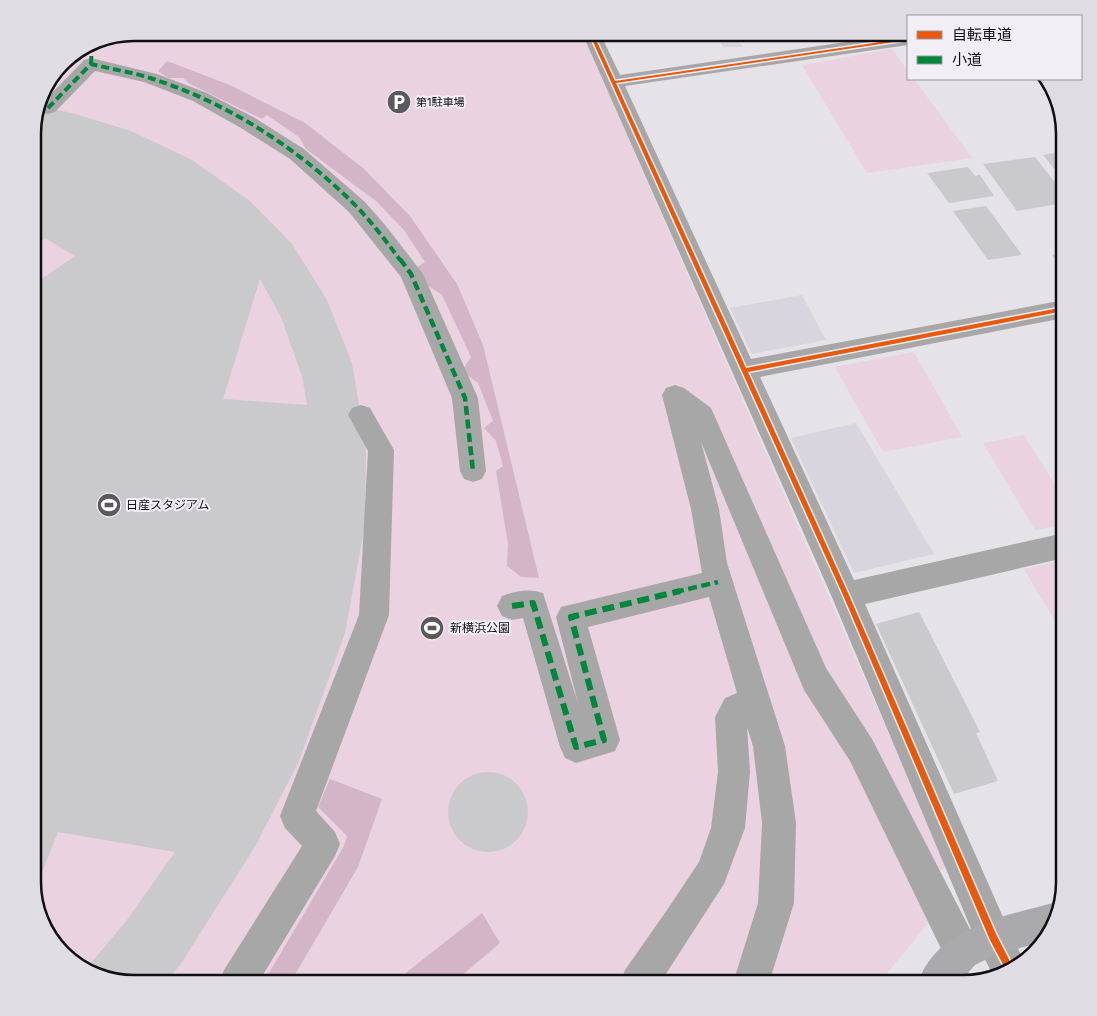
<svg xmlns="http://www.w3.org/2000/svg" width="1097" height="1016" font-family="Inter,'Noto Sans JP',sans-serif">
	<rect width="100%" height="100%" fill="#e5e3e7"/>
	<g fill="#d9d5de">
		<path d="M715 33H733L743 47H723Z"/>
		<path d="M802 295 826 340 752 354 730 308Z"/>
		<path d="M856 423 934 554 854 573 791 438Z"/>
	</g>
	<g fill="#ead2e0">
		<path d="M135 33H582L947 867 939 871 943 905 879 983H135L95 976 62 953 40 921 33 888V128L43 90 67 58 96 40Z"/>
		<path d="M892 49 908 71V79H914L972 158 867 173 802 65Z"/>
		<path d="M914 352 962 437 883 452 835 367Z"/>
		<path d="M1024 435 1064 499V525L1035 530 983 443Z"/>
		<path d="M1064 560V636L1024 569Z"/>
	</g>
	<g fill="#d4b5c7">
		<path d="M167 61 230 85 305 123 363 168 410 216 457 284 483 345 539 578 521 577 507 566 508 544 496 471 503 466 496 441 484 428 493 421 478 383 462 371 471 357 442 295 424 283 416 268 425 262 404 230 376 201 306 149 299 137 267 115 262 119 190 84 183 78H168L158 71Z"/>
		<path d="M330 779 382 799 358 867 290 983H263L344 846 347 836 318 807Z"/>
		<path d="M482 913 500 943 453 983H393Z"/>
	</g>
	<g fill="#cac9cc" fill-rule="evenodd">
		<path d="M138 33V39L119 41V36Z"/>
		<path d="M38 106 72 113 131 131 192 160 250 201 292 244 327 300 352 363 366 447 365 525 345 633 299 761 256 845 182 962 165 983 135 984 95 976 86 969 127 920 175 852 58 832 34 892 33 888V329L40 313 33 305V285L75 256 45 238 33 248V128ZM260 279 281 317 302 376 307 405 223 399Z"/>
		<path d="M1064 151V181L1043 155Z"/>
		<path d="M1035 157 1064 194V203L1017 211 983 164Z"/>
		<path d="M968 167 975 176 980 175 994 196 949 203 927 173Z"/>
		<path d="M986 206 1022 255 988 260 953 211Z"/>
		<path d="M1064 252V270L1052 255Z"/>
		<path d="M919 612 980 732 976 733 998 781 954 794 876 624Z"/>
		<circle cx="488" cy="812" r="40"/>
	</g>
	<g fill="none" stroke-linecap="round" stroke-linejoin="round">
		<g fill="#a8a7a8" fill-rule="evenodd">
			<path d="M582 33H600L620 75 908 33V45L625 86 751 359 1064 300V318L760 377 854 580 1064 533V558L865 604 1006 924 1024 961 1002 976 994 977 980 950 831 595Z"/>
			<path d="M91 58 157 74 207 93 255 118 304 149 365 202 386 226 423 274 478 398 486 471 482 479 473 482 464 479 460 471 452 398 401 277 349 212 290 159 241 128 193 101 144 82 95 71 55 112 48 114 41 112 38 108 41 104 84 60Z"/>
			<path d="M675 385 684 388 711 408 826 668 872 739 975 939 980 952 975 965 962 970 949 965 850 761 804 690 701 442 719 509 727 563 785 746 796 823 794 903 769 983H733L758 903 762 823 753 746 747 727 750 772 745 828 724 884 660 983H620L625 970 667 910 699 862 711 828 718 772 715 717 725 698 737 693 709 597 588 627 620 740 615 751 576 763 565 758 560 747 523 618 512 620 502 616 497 606 502 596C516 591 529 588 543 593L578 703 556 617 561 607 702 573 691 509 662 395 666 388Z"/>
			<path d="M361 405 370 408 394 450 389 615 316 811 335 832 340 844 335 856 258 983H219L224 970 302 846 285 828 280 816 359 615 368 451 348 415 352 408Z"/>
		</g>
		<path fill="#aaa9ac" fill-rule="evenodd" d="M1057 902 1060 904 1057 921 1043 942 997 954 975 965 959 983H918C937 926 1006 916 1057 902Z"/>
		<g stroke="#00873e" stroke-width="4" stroke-dasharray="8 4" stroke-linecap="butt">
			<path d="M91 64 92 43"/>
			<path d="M48 108 91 64C111 69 131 72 150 78 227 102 301 150 357 207 373 224 387 242 400 260"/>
		</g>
		<g stroke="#00873e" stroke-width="4.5" stroke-dasharray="9 4.5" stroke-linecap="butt">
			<path d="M400 259 411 274 465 398 473 471"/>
			<path d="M675 592 718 582"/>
		</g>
		<path stroke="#00873e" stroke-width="6" stroke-dasharray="12 6" stroke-linecap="butt" d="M512 606 533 603 576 747 604 740 571 617 680 591"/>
		<g stroke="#f2eef6" stroke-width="3">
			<path id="cycleway" d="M589 33H593L615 81 908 38V40L616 83 746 368 1064 307V311L748 372 849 595 996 934 1013 967V968L1007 972 990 940 843 595Z"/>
		</g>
		<use href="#cycleway" fill="#e8590c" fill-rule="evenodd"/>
	</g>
	<defs>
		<g id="parking-disc" transform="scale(1.25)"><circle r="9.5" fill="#5b595d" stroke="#f2eef6"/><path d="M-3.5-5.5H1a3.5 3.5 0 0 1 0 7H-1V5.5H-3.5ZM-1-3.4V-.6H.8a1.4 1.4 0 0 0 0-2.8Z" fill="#fff"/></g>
		<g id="stadium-disc" transform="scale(1.25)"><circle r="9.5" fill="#5b595d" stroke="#f2eef6"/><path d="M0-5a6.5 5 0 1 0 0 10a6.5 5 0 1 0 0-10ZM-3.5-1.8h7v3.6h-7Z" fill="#fff"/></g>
	</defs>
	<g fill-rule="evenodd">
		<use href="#parking-disc" x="399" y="102"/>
		<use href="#stadium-disc" x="109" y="505"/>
		<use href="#stadium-disc" x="432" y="628"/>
	</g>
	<g text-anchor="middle" stroke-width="4" stroke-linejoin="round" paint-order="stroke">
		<g font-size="11" fill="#100f12" stroke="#f2eef6" text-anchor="start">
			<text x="416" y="106">第1駐車場</text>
		</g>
		<g font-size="12" fill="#100f12" stroke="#f2eef6" text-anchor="start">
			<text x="126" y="509">日産スタジアム</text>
			<text x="450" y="632">新横浜公園</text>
		</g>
	</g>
	<path d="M0 0H1097V1016H0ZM134 41H963A93 93 0 0 1 1056 134V882A93 93 0 0 1 963 975H134A93 93 0 0 1 41 882V134A93 93 0 0 1 134 41Z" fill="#e0dce4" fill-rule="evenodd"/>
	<path fill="none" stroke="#100f12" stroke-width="2.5" d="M134 41H963A93 93 0 0 1 1056 134V882A93 93 0 0 1 963 975H134A93 93 0 0 1 41 882V134A93 93 0 0 1 134 41Z"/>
	<rect x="907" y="15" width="175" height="65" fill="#f2eef6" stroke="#98959b"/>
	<rect x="917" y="31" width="25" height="8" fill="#e8590c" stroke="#98959b"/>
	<text x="952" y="40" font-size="15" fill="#100f12">自転車道</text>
	<rect x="917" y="56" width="25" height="8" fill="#00873e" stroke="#98959b"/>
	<text x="952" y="65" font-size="15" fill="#100f12">小道</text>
</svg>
